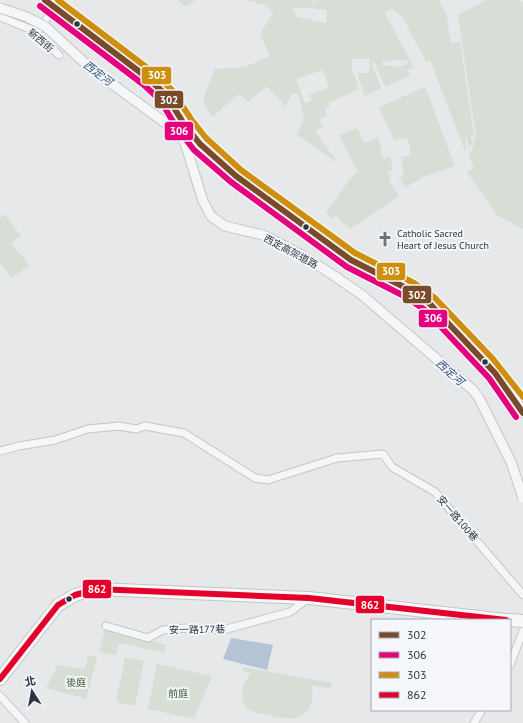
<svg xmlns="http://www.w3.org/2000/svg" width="523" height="723" font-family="'PT Sans','Noto Sans TC',sans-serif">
	<rect width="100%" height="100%" fill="#e6e8ea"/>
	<g fill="#d6ded6" fill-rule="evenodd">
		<path d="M178 0H196L186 7Z"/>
		<path d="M245 0H315L308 8 292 7 297 17 326 23 327 10 309 8 317 0H439L447 17 451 43 460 42 474 136 471 137 473 145 468 146 467 137H465L466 150 465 151 430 60 426 62 403 18 393 9 385 13 414 68 408 70 410 76 385 87 375 63 371 62 381 88 365 96 357 73H369L370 59H352V72L354 73 359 89 328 103 330 107 325 109 327 116 318 119 323 126 315 132 336 160 335 161 297 135 304 119 298 94H291L286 107 267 86 248 102 239 94 212 117 203 101 214 69 245 67 270 56 260 34 273 13 266 5ZM406 60 408 64 397 67 383 65 382 61ZM323 70 329 88 309 95 312 101 305 103 296 79Z"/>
		<path d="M486 0H518L523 3V229L497 215 467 172 474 168 469 157 474 145V138L476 137 458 15Z"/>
		<path d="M425 87 455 166 423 177 405 188 399 177 404 176 401 157 411 155 408 138 394 140 379 107Z"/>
		<path d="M357 128 364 143 378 137 383 158 390 157 393 170 388 171 390 182 399 196 350 229 336 216 333 219 326 213 353 175 358 172 339 135Z"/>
		<path d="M5 214 21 236 11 243 29 265 12 278 0 263V218Z"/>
		<path d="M105 629 166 645 164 653 119 643 116 655 99 652Z"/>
		<path d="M88 656 97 657 86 699 46 688 58 665 85 669Z"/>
		<path d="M124 657 144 661 135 706 120 703 116 699 124 665Z"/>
		<path d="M157 664 212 676 194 719 148 709Z"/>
		<path d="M243 667 332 683 330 689 312 685C315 717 299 722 272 716 266 714 257 714 251 711 236 703 243 682 251 673L242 671Z"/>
	</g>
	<path fill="#b4c4d5" d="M231 638 273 645 267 670 223 659Z"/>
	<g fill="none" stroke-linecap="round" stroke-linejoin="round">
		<g stroke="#c4c6c8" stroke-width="9">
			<g id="minor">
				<path d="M0 17 30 29 59 55"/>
				<path d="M36 34 55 7"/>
				<path d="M0 451 19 446 55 440 88 429 119 426 136 429 145 426 184 433 255 478 268 480 337 458 383 454 392 467 435 492 523 595"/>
				<path d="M106 626 148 638 163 630 184 628 223 630 290 612 309 598"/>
				<path d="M510 665 523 631"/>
				<path d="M0 696 25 723"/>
				<path d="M474 723 482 710"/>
			</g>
		</g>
		<g stroke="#c4c6c8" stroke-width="11">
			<path id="tertiary" d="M45 0 149 79 166 95 184 124 200 144 236 176 351 260C372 274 397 281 418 295 435 306 448 322 462 337 484 361 507 384 523 413"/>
		</g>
		<g stroke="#c2c5c8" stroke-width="14">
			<g id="primary">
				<path d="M510 620 523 621"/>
				<path d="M0 679 58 605 75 595 96 589 309 598 506 620"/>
			</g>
		</g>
		<use href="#minor" stroke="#f5f6f7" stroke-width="7"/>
		<use href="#tertiary" stroke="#f5f6f7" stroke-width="9"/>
		<use href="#primary" stroke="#f8f8f8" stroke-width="12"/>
		<g stroke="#c4c6c8" stroke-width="11" stroke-linecap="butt">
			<path id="tertiary-bridge" d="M0 8 27 17 46 27 89 67 175 130 185 143 203 201 211 216 225 226 263 235 302 255 336 277 362 295 473 390 479 398 511 462 523 498"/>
		</g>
		<use href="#tertiary-bridge" stroke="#f5f6f7" stroke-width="9"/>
		<g stroke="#f4f6f9" stroke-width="9">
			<path id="bus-1" d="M45 0 149 79 166 95 184 124 200 144 236 176 351 260 410 290 430 304 495 373 523 413"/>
		</g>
		<g stroke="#f4f6f9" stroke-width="9">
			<path id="bus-2" d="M40 6 144 85 160 100 177 128 194 150 231 182 347 267 406 297 425 310 489 378 516 417"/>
		</g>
		<g stroke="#f4f6f9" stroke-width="9">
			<path id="bus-3" d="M58 0 154 73 172 90 191 119 206 138 241 170 355 253 414 283 435 298 493 359 523 397"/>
		</g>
		<g stroke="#f4f6f9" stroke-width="9">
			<path id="bus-4" d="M0 679 58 605 75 595 96 589 309 598 506 620"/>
		</g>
		<use href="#bus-1" stroke="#7a4b2a" stroke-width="6"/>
		<use href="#bus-2" stroke="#e5007d" stroke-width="6"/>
		<use href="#bus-3" stroke="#ce8f0e" stroke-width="6"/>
		<use href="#bus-4" stroke="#e4002b" stroke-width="6"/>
	</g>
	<defs>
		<g id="church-bare" transform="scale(1.2)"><path d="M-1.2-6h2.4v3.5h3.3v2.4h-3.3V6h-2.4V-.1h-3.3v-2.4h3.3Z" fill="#6c737f" stroke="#f4f6f9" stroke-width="2.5" paint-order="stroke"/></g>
	</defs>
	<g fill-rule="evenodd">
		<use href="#church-bare" x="385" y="239"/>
	</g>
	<g fill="#2b3445" stroke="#f4f6f9" stroke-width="1.5">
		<circle cx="77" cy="24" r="3.5"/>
		<circle cx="306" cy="227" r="3.5"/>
		<circle cx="485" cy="362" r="3.5"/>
		<circle cx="69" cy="599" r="3.5"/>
	</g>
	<g text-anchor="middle" stroke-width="4" stroke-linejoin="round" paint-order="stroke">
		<g font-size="10" fill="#2b3445" stroke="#f4f6f9">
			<text transform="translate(41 40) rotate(40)" y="4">新西街</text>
			<text transform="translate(291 251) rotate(28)" y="4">西定高架道路</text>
			<text transform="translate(458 518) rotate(49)" y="4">安一路100巷</text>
			<text transform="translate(197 629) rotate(-1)" y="4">安一路177巷</text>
		</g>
		<g font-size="10" fill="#2b3445" stroke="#f4f6f9" text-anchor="start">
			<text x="397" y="237">Catholic Sacred<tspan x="397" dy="12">Heart of Jesus Church</tspan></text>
		</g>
		<g font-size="10" fill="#3f6138" stroke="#f4f6f9">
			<text x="76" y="686">後庭</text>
			<text x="178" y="697">前庭</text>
		</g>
		<g font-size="11" font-style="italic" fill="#34527a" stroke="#f4f6f9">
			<text transform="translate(98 73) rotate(37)" y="4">西定河</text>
			<text transform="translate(450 372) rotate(41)" y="4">西定河</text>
		</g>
	</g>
	<g stroke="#f4f6f9" stroke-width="1.5">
		<rect x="141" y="66" width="31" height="19" rx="4" fill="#ce8f0e"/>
		<rect x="154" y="90" width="30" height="19" rx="4" fill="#7a4b2a"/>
		<rect x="164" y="121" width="30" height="20" rx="4" fill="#e5007d"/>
		<rect x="376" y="262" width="30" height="19" rx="4" fill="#ce8f0e"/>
		<rect x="402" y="285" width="30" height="19" rx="4" fill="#7a4b2a"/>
		<rect x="418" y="309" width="30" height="19" rx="4" fill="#e5007d"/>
		<rect x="82" y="579" width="30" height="20" rx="4" fill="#e4002b"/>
		<rect x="355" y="595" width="30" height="19" rx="4" fill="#e4002b"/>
	</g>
	<g font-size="11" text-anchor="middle" font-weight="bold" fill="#fff">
		<text x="157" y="79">303</text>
		<text x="169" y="104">302</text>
		<text x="179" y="135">306</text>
		<text x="391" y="275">303</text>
		<text x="417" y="299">302</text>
		<text x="433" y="322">306</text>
		<text x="97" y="593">862</text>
		<text x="370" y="609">862</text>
	</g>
	<rect x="371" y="619" width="140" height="92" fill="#f4f6f9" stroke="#a4a8b1"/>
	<rect x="379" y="632" width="20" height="6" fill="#7a4b2a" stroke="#a4a8b1"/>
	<text x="407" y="639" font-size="12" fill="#2b3445">302</text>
	<rect x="379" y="652" width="20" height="6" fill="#e5007d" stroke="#a4a8b1"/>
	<text x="407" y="659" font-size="12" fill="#2b3445">306</text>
	<rect x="379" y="672" width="20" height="6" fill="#ce8f0e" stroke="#a4a8b1"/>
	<text x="407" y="679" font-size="12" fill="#2b3445">303</text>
	<rect x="379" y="692" width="20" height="6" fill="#e4002b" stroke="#a4a8b1"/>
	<text x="407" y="699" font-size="12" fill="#2b3445">862</text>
	<g transform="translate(32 691) rotate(349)" stroke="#f4f6f9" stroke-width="3" paint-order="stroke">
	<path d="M0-3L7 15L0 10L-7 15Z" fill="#2b3445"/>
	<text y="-6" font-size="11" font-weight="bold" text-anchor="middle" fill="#2b3445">北</text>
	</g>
</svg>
